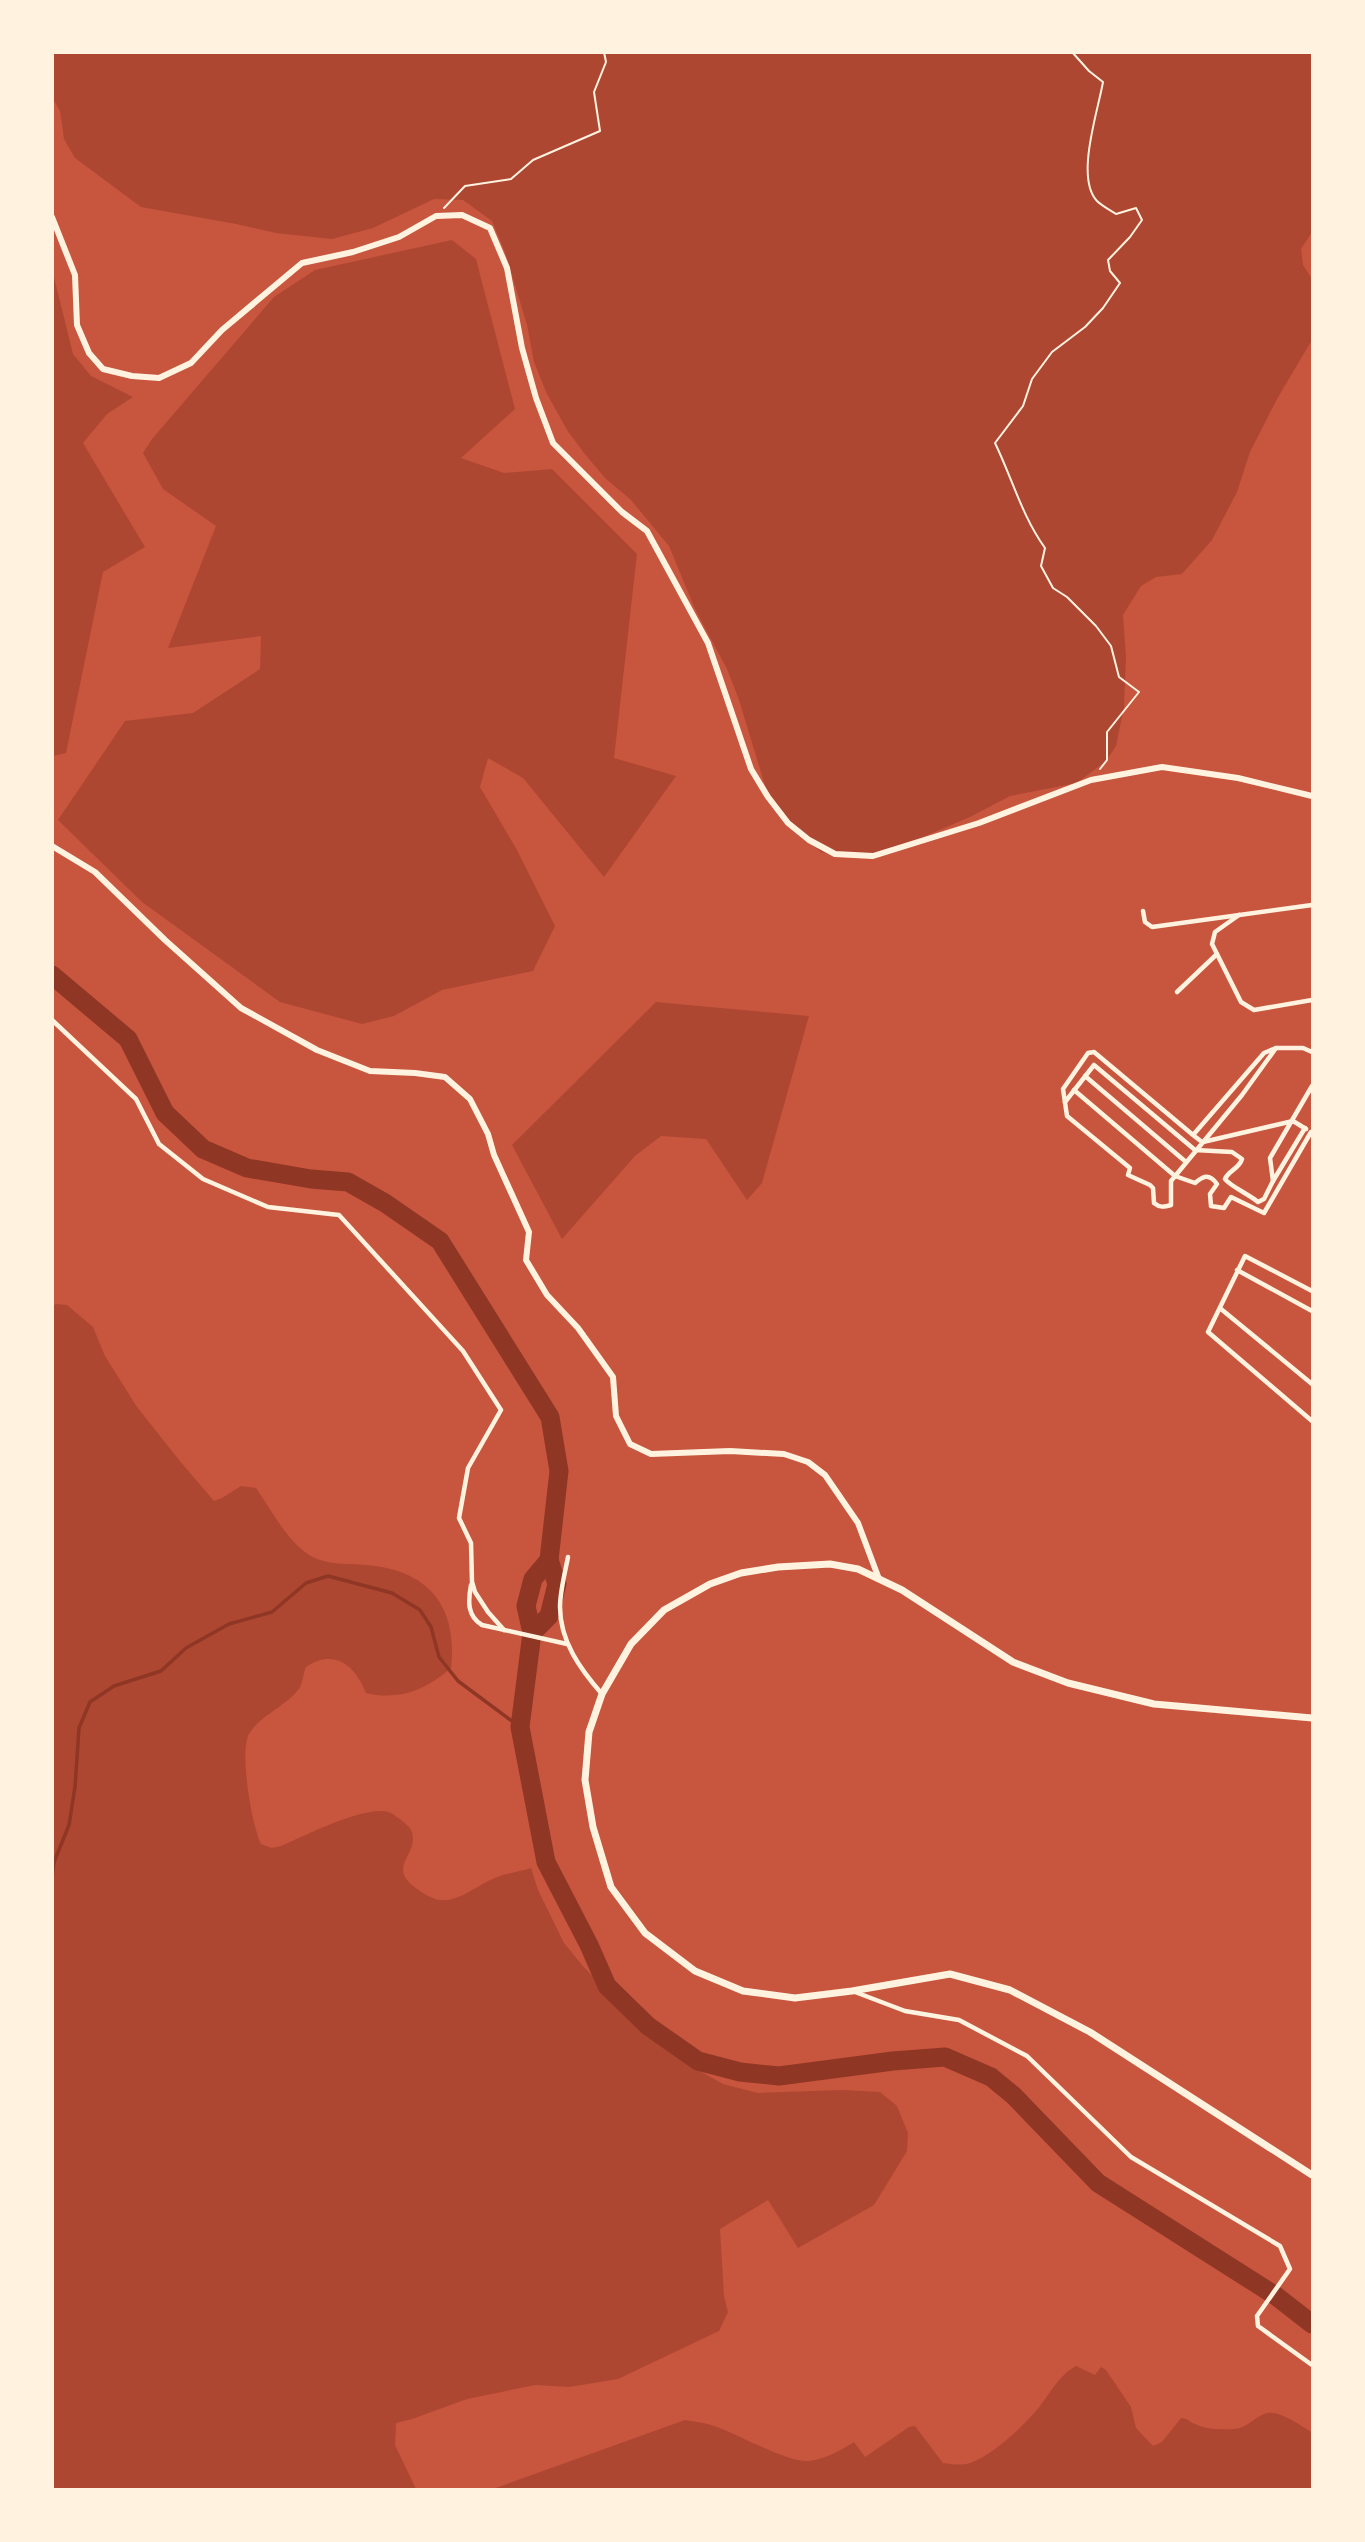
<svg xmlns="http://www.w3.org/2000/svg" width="1365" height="2542" font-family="Raleway,sans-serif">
	<rect width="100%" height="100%" fill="#c8553d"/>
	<g fill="#ae4732">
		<path d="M53 52 1312 53V232L1301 249 1303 265 1312 279V340L1277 399 1250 452 1237 492 1212 540 1182 574 1156 577 1141 586 1123 615 1126 657 1124 707 1116 746 1106 761 1077 783 1010 796 970 817 890 851 847 857 821 852 798 833 766 789 739 700 727 669 695 609 669 546 631 500 605 478 584 453 567 430 546 392 534 362 527 325 505 252 492 221 463 200 434 199 373 228 332 239 276 233 236 224 141 207 75 158 64 139 60 111 53 99Z"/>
		<path d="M452 240 476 259 515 409 461 458 504 473 552 469 637 554 614 758 676 776 604 877 523 778 488 758 480 787 517 850 555 926 533 971 442 990 394 1016 362 1024 280 1002 142 902 58 820 125 721 193 713 260 669 261 636 168 648 216 526 163 489 143 453 152 439 274 297 315 270Z"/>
		<path d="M52 269 73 354 91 376 133 397 107 414 83 443 145 547 103 572 66 753 53 756Z"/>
		<path d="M656 1002 809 1016 762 1183 747 1200 706 1139 661 1136 635 1156 562 1239 512 1145Z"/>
		<path d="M56 1304 67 1305 93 1327 105 1356 137 1407 179 1460 214 1501 222 1498 241 1486 256 1488C271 1509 284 1536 305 1552 323 1566 346 1563 367 1565 429 1570 458 1607 451 1668 426 1690 399 1701 366 1693 355 1665 334 1648 306 1667 303 1673 303 1682 300 1687 290 1704 259 1716 249 1734 239 1751 252 1827 261 1844L272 1848 281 1846C304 1836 365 1805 388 1812 392 1813 397 1817 401 1820 405 1823 410 1827 412 1832 419 1856 385 1866 417 1889 423 1893 433 1900 441 1900 459 1902 479 1884 495 1878 506 1873 519 1872 531 1868L538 1890 564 1943 582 1965 643 2030 689 2065 723 2084 758 2093 842 2090 880 2092 897 2106 908 2133 907 2151 874 2205 798 2248 768 2200 720 2229 724 2296 728 2312 719 2331 618 2379 569 2387 535 2385 467 2399 412 2419 396 2423 395 2445 416 2489H53L52 1306Z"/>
		<path d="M1076 2366 1095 2375 1101 2367 1106 2370 1131 2407 1136 2428 1153 2446 1162 2442 1181 2418C1188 2418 1189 2422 1195 2424 1205 2429 1222 2430 1233 2429 1249 2428 1255 2416 1267 2413 1280 2410 1301 2426 1312 2432V2489H493L685 2420C696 2422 707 2423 717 2427 739 2435 789 2463 809 2461 826 2459 841 2450 854 2442L865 2457 909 2427 915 2426 943 2463C951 2464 961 2466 970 2463 993 2455 1025 2425 1040 2406 1051 2392 1060 2374 1076 2366Z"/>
	</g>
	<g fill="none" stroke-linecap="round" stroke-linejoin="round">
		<path stroke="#8f3625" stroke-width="3.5" d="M52 1877 54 1862 69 1825 75 1787 79 1728 90 1702 114 1686 161 1671 186 1648 229 1624 272 1612 306 1583 328 1576 392 1593 420 1610 431 1627 439 1657 458 1681 520 1727"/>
		<g stroke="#8f3625" stroke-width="19">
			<path d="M52 975 128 1039 165 1113 203 1149 247 1168 311 1179 348 1182 385 1203 440 1241 550 1417 559 1471 549 1560 533 1579 526 1606 532 1633 520 1727 546 1862 589 1945 607 1986 648 2026 698 2061 740 2072 779 2076 893 2061 945 2057 991 2077 1014 2096 1098 2183 1276 2296 1312 2324"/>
			<path d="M532 1633 549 1616 557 1584 549 1560"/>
		</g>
		<g stroke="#fff3e0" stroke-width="2">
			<path d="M1072 52 1089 71 1103 82C1098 111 1075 178 1097 201 1102 206 1110 210 1116 214L1136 208 1142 220 1130 237 1108 260 1110 271 1120 283 1103 308 1085 327 1052 352 1032 379 1023 406 995 443C1012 478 1022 516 1045 548L1041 566 1053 588 1067 597 1096 626 1111 646 1119 677 1139 692 1107 732V760L1100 769"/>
			<path d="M444 208 465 186 511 179 533 160 600 131 594 92 606 62 604 52"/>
		</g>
		<g stroke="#fff3e0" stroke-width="4.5">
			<path d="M1143 911 1145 922 1152 927 1312 905"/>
			<path d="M1239 915 1215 932 1212 944 1241 1002 1254 1010 1312 1000"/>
			<path d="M1177 992 1217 954"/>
			<path d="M52 1020 136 1099 159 1144 203 1179 268 1207 339 1215 463 1351 501 1410 468 1468 459 1518 471 1543 472 1582 475 1592 488 1612 504 1630"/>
			<path d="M1276 1048H1303L1312 1052"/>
			<path d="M1085 1076 1186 1162"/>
			<path d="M1074 1090 1175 1176 1195 1183C1203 1176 1209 1173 1217 1184L1210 1194 1211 1206 1224 1208 1231 1197 1264 1213 1311 1132"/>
			<path d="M1065 1102 1094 1065 1195 1150 1232 1152 1242 1159C1239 1169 1229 1170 1225 1179 1230 1186 1250 1195 1258 1202L1264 1199 1273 1181"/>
			<path d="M1305 1128 1273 1181 1270 1158 1312 1086"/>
			<path d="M1193 1135 1264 1053 1276 1048 1242 1095 1171 1181V1205C1164 1207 1160 1208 1154 1203L1153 1188 1150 1185 1128 1175 1130 1168 1067 1116 1063 1089 1088 1053 1094 1052 1193 1135 1202 1142"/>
			<path d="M1203 1142 1293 1121 1306 1129"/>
			<path d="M1237 1270 1312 1311"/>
			<path d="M1312 1291 1245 1256 1208 1332 1312 1421"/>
			<path d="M1221 1309 1312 1384"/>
			<path d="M568 1557C565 1573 560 1591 560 1607 560 1641 580 1669 602 1694"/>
			<path d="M471 1585C468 1601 467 1616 482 1625L567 1644"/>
			<path d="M855 1992 905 2011 959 2020 1027 2056 1131 2157 1280 2246 1290 2269 1257 2316 1258 2326 1312 2365"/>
		</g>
		<g stroke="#fff3e0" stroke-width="6">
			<path d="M52 217 75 275 77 325 89 353 103 369 132 376 159 378 191 363 222 330 302 263 353 252 399 237 436 216 462 215 490 228 507 268 522 348 536 398 553 443 622 512 647 531 708 643 751 769 768 797 788 823 809 840 835 854 873 856 979 823 1091 780 1162 767 1238 778 1312 796"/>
			<path d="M52 846 95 872 165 940 241 1008 317 1050 370 1071 415 1073 445 1077 470 1099 488 1134 494 1155 529 1232 526 1260 547 1295 578 1328 613 1377 616 1416 630 1444 651 1454 730 1451 784 1454 808 1462 825 1475 858 1523 879 1579"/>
		</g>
		<path stroke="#fff3e0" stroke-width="7" d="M1312 1718 1154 1704 1068 1683 1013 1662 902 1590 858 1569 830 1564 778 1567 741 1573 710 1584 664 1610 631 1644 602 1694 589 1732 585 1780 593 1827 611 1887 645 1933 695 1971 743 1991 795 1998 852 1991 950 1974 1010 1990 1090 2032 1312 2175"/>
	</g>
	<rect width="1365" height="2542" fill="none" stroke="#fff3e0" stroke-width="108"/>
</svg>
